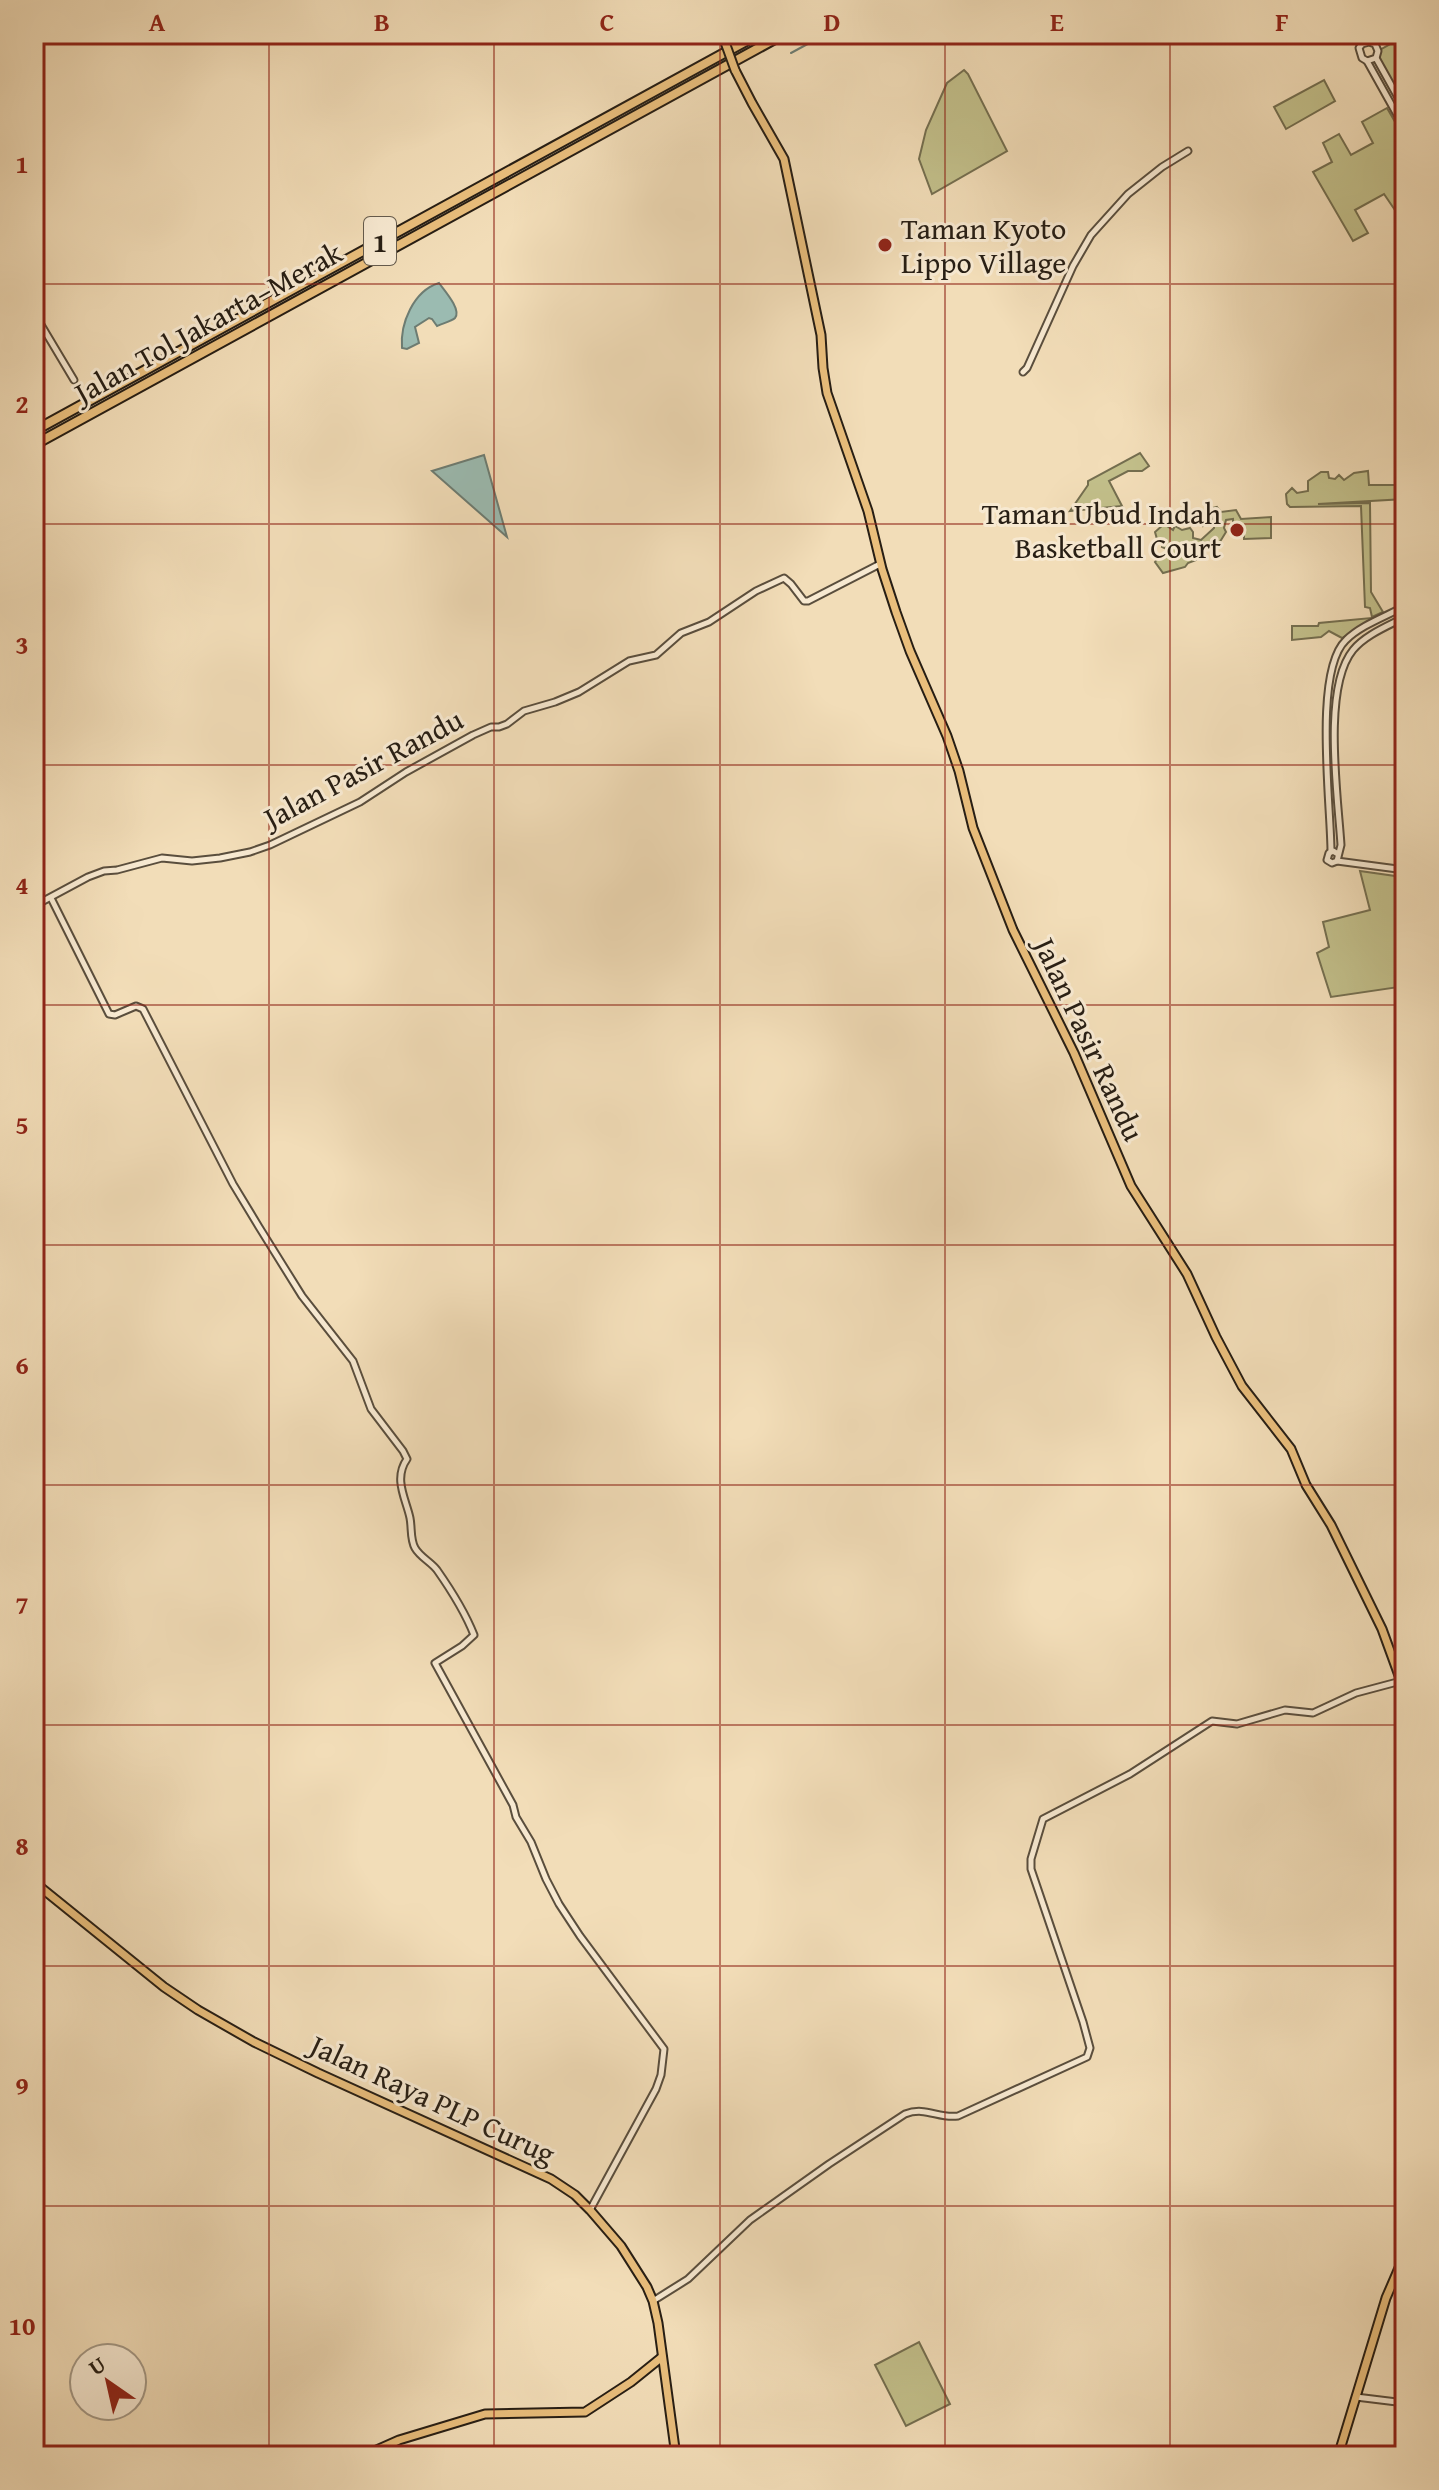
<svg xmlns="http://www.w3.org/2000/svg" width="1439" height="2490" font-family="'Gentium Book Plus',serif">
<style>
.green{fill:#c2bf8a;stroke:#746e4f;stroke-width:2}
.water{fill:#9bbbb1;stroke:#6d7c72;stroke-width:2}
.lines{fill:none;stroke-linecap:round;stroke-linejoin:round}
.stream{stroke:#6d7c72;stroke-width:2}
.minor-casing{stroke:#5a4e3d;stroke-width:9}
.major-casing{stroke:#271e14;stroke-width:11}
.highway-casing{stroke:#271e14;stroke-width:12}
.minor{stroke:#f7e9d1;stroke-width:5}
.major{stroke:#e9be7c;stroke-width:7}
.highway{stroke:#e9be7c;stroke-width:8}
.major-bridge-casing{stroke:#271e14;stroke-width:11;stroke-linecap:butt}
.major-bridge{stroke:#e9be7c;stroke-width:7}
.grid{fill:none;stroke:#8f2418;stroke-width:2;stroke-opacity:0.55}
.poi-dot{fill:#8f2418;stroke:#f7e9d1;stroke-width:3}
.labels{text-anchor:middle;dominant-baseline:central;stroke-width:6;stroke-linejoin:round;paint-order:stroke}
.shield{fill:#f7e9d1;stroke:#655b4d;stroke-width:2}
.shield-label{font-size:28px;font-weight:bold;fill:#271e14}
.poi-label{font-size:30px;fill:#271e14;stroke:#f7e9d1;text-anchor:start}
.street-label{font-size:30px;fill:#271e14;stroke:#f7e9d1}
.neatline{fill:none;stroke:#8f2418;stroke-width:3}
.grid-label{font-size:26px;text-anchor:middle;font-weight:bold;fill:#8f2418}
</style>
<rect width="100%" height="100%" fill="#f2ddb8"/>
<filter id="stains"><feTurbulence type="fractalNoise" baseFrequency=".0025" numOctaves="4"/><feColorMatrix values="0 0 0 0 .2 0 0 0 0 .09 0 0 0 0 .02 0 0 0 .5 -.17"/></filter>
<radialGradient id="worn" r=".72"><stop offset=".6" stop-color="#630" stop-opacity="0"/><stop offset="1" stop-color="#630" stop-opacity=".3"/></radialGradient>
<g class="green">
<polygon points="1405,36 1405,93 1398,97 1376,58 1378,51"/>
<polygon points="964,70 968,74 1007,151 932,194 919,159 926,130 947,83"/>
<polygon points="1324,80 1335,101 1286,129 1274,107"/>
<polygon points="1387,108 1405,139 1405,213 1399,216 1384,194 1355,210 1368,233 1353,241 1313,172 1332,162 1323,143 1339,134 1351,155 1373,143 1362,122"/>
<polygon points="1140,453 1149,466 1142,471 1128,471 1109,481 1122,506 1070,511 1088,485 1088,481"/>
<polygon points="1368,471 1369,485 1405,485 1405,499 1318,504 1370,503 1371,592 1383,612 1372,617 1370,608 1365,607 1361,506 1290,507 1287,504 1286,494 1292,488 1297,493 1308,491 1308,481 1321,472 1328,472 1329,478 1335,479 1339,475 1344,480 1354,473"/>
<polygon points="1217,507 1221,512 1236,510 1241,519 1271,517 1271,538 1244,539 1244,531 1230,531 1230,528 1233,527 1233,519 1226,520 1224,528 1226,532 1218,545 1198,552 1196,560 1188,563 1185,567 1163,573 1155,562 1159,557 1171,551 1162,547 1165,539 1157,539 1155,532 1164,524 1173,530 1175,526 1182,530 1190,528 1193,532 1193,538 1201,540 1214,528 1214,518 1203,526 1200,520 1189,522 1188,519 1195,513 1202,516 1209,509"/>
<polygon points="1371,618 1371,621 1342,638 1329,631 1321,637 1292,640 1292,626 1318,626 1319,623"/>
<polygon points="1360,871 1402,877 1405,883 1405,928 1399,929 1399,987 1331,997 1317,953 1329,947 1323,922 1370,910"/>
<polygon points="919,2342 950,2404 906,2426 875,2365"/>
</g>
<g class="water">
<path d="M 439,283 C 444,290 462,310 455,318 C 452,321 441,324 437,326 L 432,319 L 429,318 L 415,327 L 419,343 L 407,349 L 402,348 C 400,324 413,291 439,283 Z"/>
<polygon points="484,455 507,537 432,471"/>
</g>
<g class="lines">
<polyline class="stream" points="791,53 826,34"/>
<defs>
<g id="minor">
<polyline points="1356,34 1362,44"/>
<polyline points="1365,34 1369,42 1375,44 1378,51 1376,58 1367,61 1362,58 1359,48 1362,44 1369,42"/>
<polyline points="1376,58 1405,110"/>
<polyline points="1367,61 1405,129"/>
<polyline points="34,313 74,380"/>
<polyline points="1023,372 1027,368 1073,266 1091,235 1128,194 1162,167 1188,151"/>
<path d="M 1331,852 C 1331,805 1313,671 1346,640 C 1361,625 1387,616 1405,606"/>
<path d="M 1338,854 L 1333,851 L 1329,853 L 1327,860 L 1332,863 L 1337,861 L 1341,845 C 1338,797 1322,688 1353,650 C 1365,635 1388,626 1405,617"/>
<polyline points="1337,861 1405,870"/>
<path d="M 51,898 L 109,1014 L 115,1015 L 136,1006 L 143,1009 L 233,1184 L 259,1227 L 302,1296 L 353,1361 L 371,1409 L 403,1451 L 407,1459 C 393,1479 406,1499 410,1518 C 412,1528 410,1539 415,1548 C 420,1557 431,1562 437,1570 C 451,1590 465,1612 474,1635 L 462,1646 L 435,1663 L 513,1805 L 516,1817 L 531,1842 L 546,1879 L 559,1904 L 580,1936 L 664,2049 L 661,2075 L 656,2089 L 590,2210"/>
<polyline points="34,906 88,877 104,871 117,870 162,858 192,861 220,858 250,852 270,845 360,802 406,772 473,735 491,727 499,727 507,724 524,711 555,702 579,692 629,661 656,655 681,633 709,622 756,591 784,578 791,584 804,601 808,601 880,564"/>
<path d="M 653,2301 L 688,2279 L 750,2220 L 829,2164 L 905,2114 C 926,2106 938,2119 958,2116 L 1087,2057 L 1090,2048 L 1083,2022 L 1031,1869 L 1031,1859 L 1043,1819 L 1130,1774 L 1212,1721 L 1237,1724 L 1285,1710 L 1313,1713 L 1356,1693 L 1401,1681"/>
<polyline points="1356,2397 1405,2403"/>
</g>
<g id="major">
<polyline points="735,70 752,103 784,159 821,335 823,368 827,393 868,511 882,569 896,612 910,651 947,736 959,771 973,828 1013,930 1074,1053 1131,1186 1187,1274 1216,1337 1242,1386 1291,1449 1306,1485 1331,1525 1382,1629 1405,1692"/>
<polyline points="34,1882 164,1987 198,2010 254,2042 318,2073 551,2179 575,2195 590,2210 621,2246 647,2287 653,2301 658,2323 676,2456"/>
<polyline points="363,2456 399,2440 485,2414 585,2412 631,2382 662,2357"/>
<polyline points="1338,2456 1386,2298 1405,2254"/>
</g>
<g id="highway">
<polyline points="34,431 759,34"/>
<polyline points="34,445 784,34"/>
</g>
</defs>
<use href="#minor" class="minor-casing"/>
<use href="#major" class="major-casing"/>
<use href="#highway" class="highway-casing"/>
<use href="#minor" class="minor"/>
<use href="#major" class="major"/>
<use href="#highway" class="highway"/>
<defs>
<polyline id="major-bridge" points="722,34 735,70"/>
</defs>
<use href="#major-bridge" class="major-bridge-casing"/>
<use href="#major-bridge" class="major-bridge"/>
</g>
<path class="grid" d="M 269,34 L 269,2456M 494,34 L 494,2456M 720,34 L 720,2456M 945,34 L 945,2456M 1170,34 L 1170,2456M 34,284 L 1405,284M 34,524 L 1405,524M 34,765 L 1405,765M 34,1005 L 1405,1005M 34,1245 L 1405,1245M 34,1485 L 1405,1485M 34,1725 L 1405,1725M 34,1966 L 1405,1966M 34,2206 L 1405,2206"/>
<g class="poi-dot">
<circle cx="885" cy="245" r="8"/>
<circle cx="1237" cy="530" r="8"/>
</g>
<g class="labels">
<rect class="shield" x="364" y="217" width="32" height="48" rx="6"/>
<g class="shield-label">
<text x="380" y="241">1</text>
</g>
<g class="poi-label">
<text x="901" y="228">Taman Kyoto<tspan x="901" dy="34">Lippo Village</tspan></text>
<text x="1221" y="513" text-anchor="end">Taman Ubud Indah<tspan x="1221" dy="34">Basketball Court</tspan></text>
</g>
<g class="street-label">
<text transform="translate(208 322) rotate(-29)">Jalan Tol Jakarta–Merak</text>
<text transform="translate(363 768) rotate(-28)">Jalan Pasir Randu</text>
<text transform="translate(1090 1039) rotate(65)">Jalan Pasir Randu</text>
<text transform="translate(433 2099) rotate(25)">Jalan Raya PLP Curug</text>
</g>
</g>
<rect width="1439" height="2490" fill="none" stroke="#f2ddb8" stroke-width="88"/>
<g transform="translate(108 2382) rotate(326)"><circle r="38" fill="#f7e9d1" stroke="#a49885" stroke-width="2"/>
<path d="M0-6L14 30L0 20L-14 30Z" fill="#8f2418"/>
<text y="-12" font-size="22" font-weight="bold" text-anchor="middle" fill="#271e14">U</text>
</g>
<rect x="44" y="44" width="1351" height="2402" class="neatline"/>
<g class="grid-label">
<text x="157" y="31">A</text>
<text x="382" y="31">B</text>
<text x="607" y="31">C</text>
<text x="832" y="31">D</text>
<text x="1057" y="31">E</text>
<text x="1282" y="31">F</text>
<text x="22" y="173">1</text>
<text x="22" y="413">2</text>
<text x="22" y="654">3</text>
<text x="22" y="894">4</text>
<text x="22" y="1134">5</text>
<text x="22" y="1374">6</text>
<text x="22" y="1614">7</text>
<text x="22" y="1855">8</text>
<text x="22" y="2095">9</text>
<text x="22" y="2335">10</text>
</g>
<rect width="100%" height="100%" filter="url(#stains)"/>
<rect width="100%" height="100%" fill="url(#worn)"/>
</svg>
